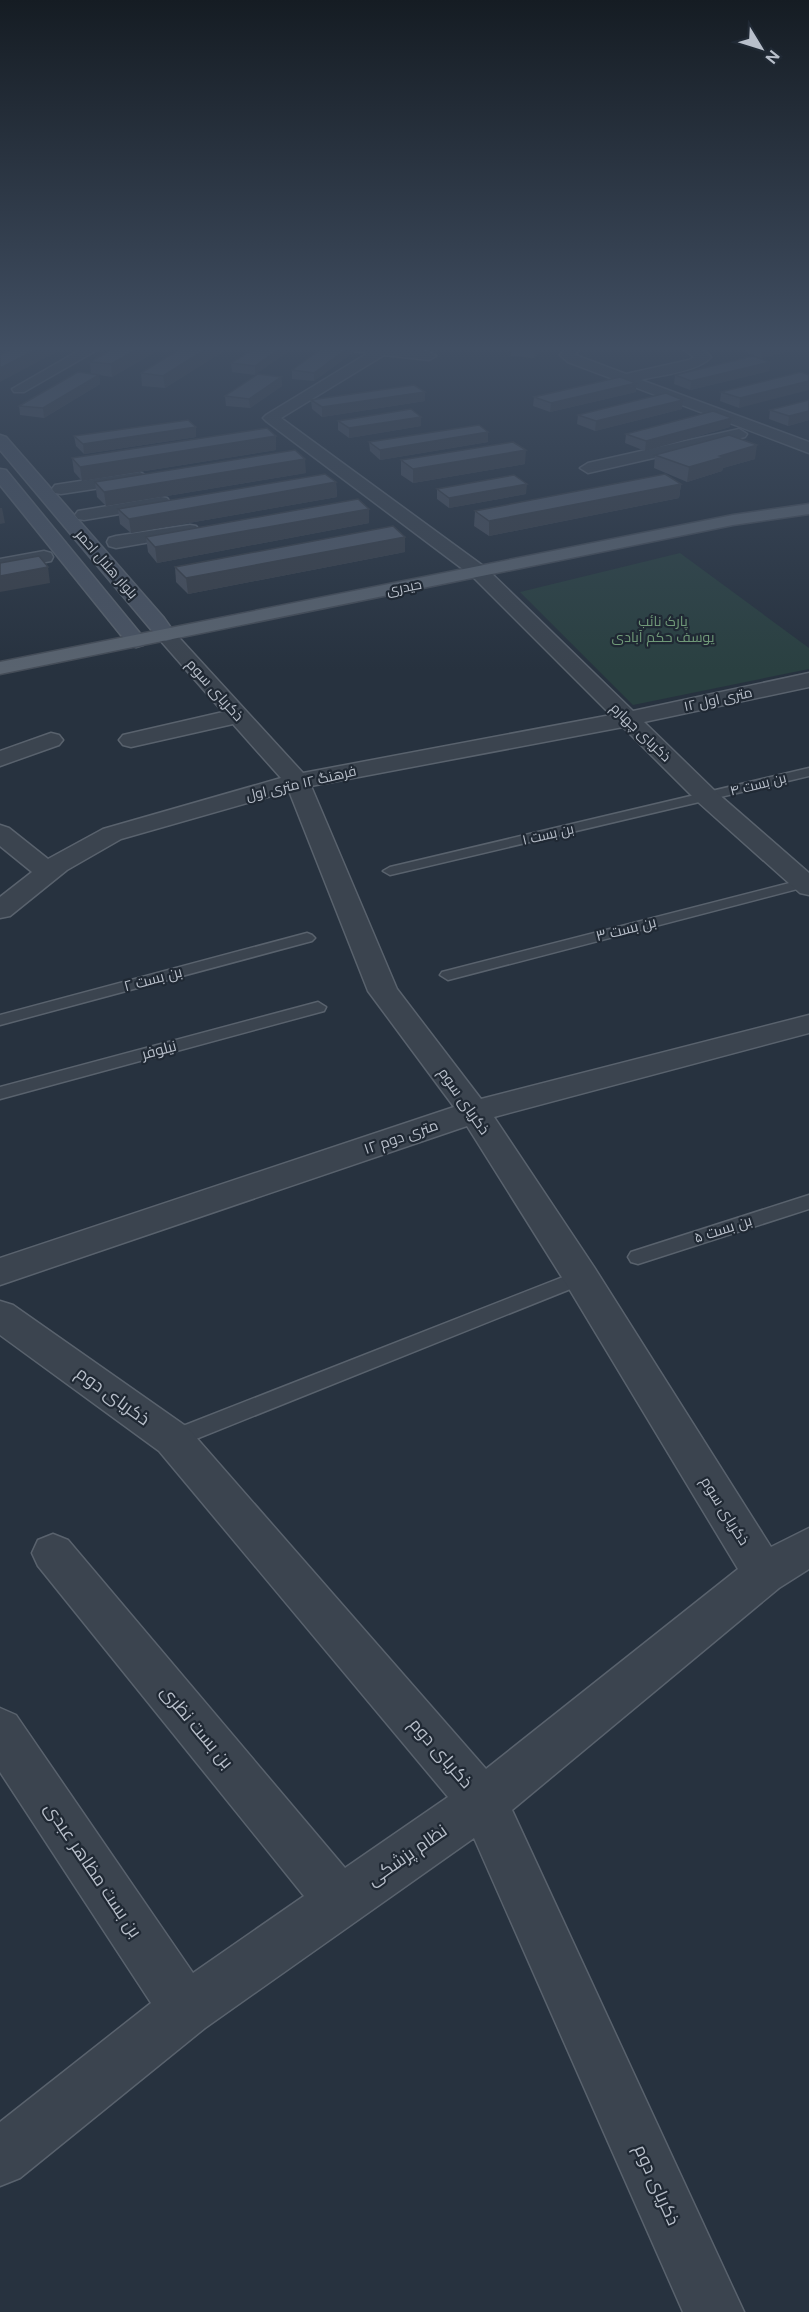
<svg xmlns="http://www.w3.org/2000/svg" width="809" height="2312" font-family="'DM Sans',Cairo,sans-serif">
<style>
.green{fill:#2a4041}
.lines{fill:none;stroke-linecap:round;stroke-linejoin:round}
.lane-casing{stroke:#59626d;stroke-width:3}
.street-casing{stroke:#59626d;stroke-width:3}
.secondary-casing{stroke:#59626d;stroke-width:3}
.primary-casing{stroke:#454d58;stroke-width:3}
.lane{fill:#3b444f;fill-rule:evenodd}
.street{fill:#3b444f;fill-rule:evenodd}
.secondary{fill:#495362;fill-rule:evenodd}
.primary{fill:#59636f;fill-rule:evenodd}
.wall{fill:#464e5b}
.shaded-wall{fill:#39404a}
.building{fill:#515b6a;stroke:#39404a;stroke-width:1.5}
.labels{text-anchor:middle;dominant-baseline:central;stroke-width:4.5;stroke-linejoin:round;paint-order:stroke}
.far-street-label{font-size:14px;fill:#b8bfca;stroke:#202934}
.far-park-label{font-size:14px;fill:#709978;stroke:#202934}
.street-label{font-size:15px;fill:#b8bfca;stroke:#202934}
.near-street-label{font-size:18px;fill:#b8bfca;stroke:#202934}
</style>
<rect width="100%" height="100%" fill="#27323f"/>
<polygon class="green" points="680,553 809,648 809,669 633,705 520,592"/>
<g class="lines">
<defs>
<g id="lane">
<polygon points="809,768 809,776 390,875 383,871 390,867"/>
<polygon points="809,878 809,886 448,980 440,975 442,972"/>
<polygon points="307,933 312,935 315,938 312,941 0,1025 0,1015"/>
<polygon points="318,1002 326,1007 324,1011 0,1099 0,1087"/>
<polygon points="809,1195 809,1209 638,1264 631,1262 628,1257 631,1252"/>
<polygon points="581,1270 588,1272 591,1277 588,1282 181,1445 173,1448 165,1445 162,1439 165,1433"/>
</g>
<g id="street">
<polygon points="85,347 102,347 24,392 14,392 12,389"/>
<path d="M 353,347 C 370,347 424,345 436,356 L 429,360 L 384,355 L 281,418 L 486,568 L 633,711 L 809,673 L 809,687 L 644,722 L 716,792 L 809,873 L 809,895 L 800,893 L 698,802 L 623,727 L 311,786 L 397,989 L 481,1099 L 809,1015 L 809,1033 L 494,1117 L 594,1267 L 771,1547 L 809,1528 L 809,1569 L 779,1588 L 512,1810 L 744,2312 L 683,2312 L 474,1838 L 205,2028 L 20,2178 L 0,2186 L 0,2122 L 151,2003 L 0,1772 L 0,1708 L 16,1715 L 193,1973 L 304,1896 L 38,1566 L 32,1553 L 38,1540 L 53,1534 L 68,1540 L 345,1868 L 448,1797 L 159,1451 L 0,1335 L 0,1301 L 13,1305 L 187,1427 L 486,1769 L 738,1569 L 568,1287 L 467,1126 L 0,1285 L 0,1258 L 454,1107 L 368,991 L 289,791 L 121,839 L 67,870 L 10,916 L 0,918 L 0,897 L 32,872 L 0,846 L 0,825 L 9,828 L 48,859 L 103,829 L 281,778 L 233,724 L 131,747 L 123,745 L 119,740 L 123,735 L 223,712 L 159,639 L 156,635 L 159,631 L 166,629 L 173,631 L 303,773 L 611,715 L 472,576 L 266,421 L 263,418 L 266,415 L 368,353 L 354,351 Z"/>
<path d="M 567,347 L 582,347 L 575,354 L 578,356 L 626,374 L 689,360 L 694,357 L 680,347 C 692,346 702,347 711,357 C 698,372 660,375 641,380 L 809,442 L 809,453 L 568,362 L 560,355 Z"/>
<polygon points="739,429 747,434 745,437 588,473 580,468 588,463"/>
<polygon points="140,472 148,477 146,481 61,494 55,493 52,489 55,485 61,484"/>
<polygon points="161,497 167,498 170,502 167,506 84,520 78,519 75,515 78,511 84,510"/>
<polygon points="190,525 196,526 199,530 196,534 116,548 109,546 107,542 109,538 116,536"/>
<polygon points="44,551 51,553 53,557 51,561 0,571 0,559"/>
<polygon points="51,733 59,735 63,740 59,745 0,766 0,751"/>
</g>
<g id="secondary">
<polygon points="0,435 6,437 164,618 176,635 173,639 166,641 159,639 0,450"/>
<polygon points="0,469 6,470 143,637 146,641 143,645 136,647 129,645 0,485"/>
</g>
<polygon id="primary" points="809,504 809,514 733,525 0,674 0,662 733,515"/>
</defs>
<use href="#lane" class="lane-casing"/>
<use href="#street" class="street-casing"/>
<use href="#secondary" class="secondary-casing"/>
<use href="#primary" class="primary-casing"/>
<use href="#lane" class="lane"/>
<use href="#street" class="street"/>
<use href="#secondary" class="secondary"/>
<use href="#primary" class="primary"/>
</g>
<g class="wall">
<polygon points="116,347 164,347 112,377 99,375 100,384 44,418 20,415 19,406 91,374 90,362"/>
<polygon points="183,347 230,347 165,388 142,386 141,373"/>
<polygon points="257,347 255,375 232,372 231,363"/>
<polygon points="511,347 546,347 534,358 511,356"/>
<polygon points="745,347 807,347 761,358 745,352"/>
<polygon points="355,351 314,381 292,379 292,370"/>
<polygon points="770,362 769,371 690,390 674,384 675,375"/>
<polygon points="809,375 739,408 720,401 721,392"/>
<polygon points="281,377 282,386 250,408 226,406 225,396"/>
<polygon points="636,392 550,412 533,406 534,397"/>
<polygon points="311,400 425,401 322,417 312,409"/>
<polygon points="809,400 809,420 788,426 769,419 770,410"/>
<polygon points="682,409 595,431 577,424 578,415"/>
<polygon points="421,417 421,426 349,438 338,430 338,421"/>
<polygon points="730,427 645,451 625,443 626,434"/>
<polygon points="488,432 488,442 380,460 370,451 369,442"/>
<polygon points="74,436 196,437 84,454 76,446"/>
<polygon points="276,436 276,450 82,481 74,472 72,458"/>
<polygon points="655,455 755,459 723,468 722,471 687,482 654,468"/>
<polygon points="401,460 525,464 413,483 401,475"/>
<polygon points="306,473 106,506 97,497 95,482"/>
<polygon points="336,482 337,497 131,533 120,524 118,509"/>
<polygon points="681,484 679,498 489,536 474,526 475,511"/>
<polygon points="437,489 526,494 449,508 437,499"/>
<polygon points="369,509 369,523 157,563 148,552 146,537"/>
<polygon points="405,552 188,594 176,582 175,567"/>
</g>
<g class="shaded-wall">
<polygon points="41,347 66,347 0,382 0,368"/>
<polygon points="141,347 164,347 112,377 111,364"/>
<polygon points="209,347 230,347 165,388 163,376"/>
<polygon points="282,347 295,347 255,375 255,366"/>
<polygon points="349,347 355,347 355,351 314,381 314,373"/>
<polygon points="535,347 546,347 534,358"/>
<polygon points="772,347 807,347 761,358 762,349"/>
<polygon points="770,362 769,371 690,390 691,381"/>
<polygon points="99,375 100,384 44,418 43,408"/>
<polygon points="281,377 282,386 250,408 249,399"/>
<polygon points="809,381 809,390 739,408 740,398"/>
<polygon points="636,383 636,392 550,412 551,403"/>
<polygon points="425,392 425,401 322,417 322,407"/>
<polygon points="683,400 682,409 595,431 596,421"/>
<polygon points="809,411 809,420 788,426 789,416"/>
<polygon points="421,417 421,426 349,438 349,428"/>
<polygon points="732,418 730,427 645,451 646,441"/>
<polygon points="196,427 196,437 84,454 83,444"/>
<polygon points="488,432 488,442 380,460 380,450"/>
<polygon points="276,436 276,450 82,481 80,467"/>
<polygon points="757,445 755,459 723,468 722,471 687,482 689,467 720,456"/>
<polygon points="526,450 525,464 413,483 413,469"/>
<polygon points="305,459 306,473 106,506 104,492"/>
<polygon points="336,482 337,497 131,533 129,519"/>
<polygon points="527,484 526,494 449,508 449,498"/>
<polygon points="681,484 679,498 489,536 489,521"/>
<polygon points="0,508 2,508 5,523 0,524"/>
<polygon points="369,509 369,523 157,563 155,547"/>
<polygon points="405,537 405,552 188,594 186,578"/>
<polygon points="48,567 50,583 0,592 0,576"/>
</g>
<g class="building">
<polygon points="16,347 41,347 0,368 0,355"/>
<polygon points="116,347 141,347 111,364 90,362"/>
<polygon points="183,347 209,347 163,376 141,373"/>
<polygon points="257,347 282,347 255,366 231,363"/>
<polygon points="324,347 349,347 314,373 292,370"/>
<polygon points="755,347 772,347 762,349"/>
<polygon points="753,356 770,362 691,381 675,375"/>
<polygon points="78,372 99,375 43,408 19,406"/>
<polygon points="801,372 809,375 809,381 740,398 721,392"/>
<polygon points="258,374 281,377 249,399 225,396"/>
<polygon points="620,377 636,383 551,403 534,397"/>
<polygon points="414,385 425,392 322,407 311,400"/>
<polygon points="666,393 683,400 596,421 578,415"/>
<polygon points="809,400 809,411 789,416 770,410"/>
<polygon points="411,409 421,417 349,428 338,421"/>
<polygon points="713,411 732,418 646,441 626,434"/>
<polygon points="188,420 196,427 83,444 74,436"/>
<polygon points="479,425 488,432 380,450 369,442"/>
<polygon points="267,428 276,436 80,467 72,458"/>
<polygon points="729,435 757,445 720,456 724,457 689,467 655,455"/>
<polygon points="513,442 526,450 413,469 401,460"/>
<polygon points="295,450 305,459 104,492 95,482"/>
<polygon points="325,474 336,482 129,519 118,509"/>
<polygon points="665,474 681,484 489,521 475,511"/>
<polygon points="514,475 527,484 449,498 437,489"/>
<polygon points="358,499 369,509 155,547 146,537"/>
<polygon points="393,526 405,537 186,578 175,567"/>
<polygon points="39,556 48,567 0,576 0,563"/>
</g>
<linearGradient id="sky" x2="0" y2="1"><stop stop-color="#151c23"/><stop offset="0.52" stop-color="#414f63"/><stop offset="1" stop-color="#414f63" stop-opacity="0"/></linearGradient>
<rect width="809" height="670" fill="url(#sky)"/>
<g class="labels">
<g class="far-street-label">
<text transform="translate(107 564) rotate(49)">بلوار هلال احمر</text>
<text transform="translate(404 587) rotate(-11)">حیدری</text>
<text transform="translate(718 699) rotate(-12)">۱۲ متری اول</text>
<text transform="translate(641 732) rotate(44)">ذکریای چهارم</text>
<text transform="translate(301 783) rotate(-13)">فرهنگ ۱۲ متری اول</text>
<text transform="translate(758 784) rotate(-14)">بن بست ۴</text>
<text transform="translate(548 834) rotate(-13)">بن بست ۱</text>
</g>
<g class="far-park-label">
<text x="663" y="621">پارک نائب<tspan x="663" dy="16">یوسف حکم آبادی</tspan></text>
</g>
<g class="street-label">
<text transform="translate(215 690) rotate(48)">ذکریای سوم</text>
<text transform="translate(626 929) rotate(-14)">بن بست ۳</text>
<text transform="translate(153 979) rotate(-15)">بن بست ۲</text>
<text transform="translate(159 1050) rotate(-15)">نیلوفر</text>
<text transform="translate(464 1101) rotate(55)">ذکریای سوم</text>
<text transform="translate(401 1137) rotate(-19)">۱۲ متری دوم</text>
<text transform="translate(723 1229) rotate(-18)">بن بست ۵</text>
<text transform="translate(725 1511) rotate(58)">ذکریای سوم</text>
</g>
<g class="near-street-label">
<text transform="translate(113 1396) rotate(36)">ذکریای دوم</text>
<text transform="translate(197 1727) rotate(50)">بن بست نظری</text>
<text transform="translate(441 1753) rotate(49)">ذکریای دوم</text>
<text transform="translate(407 1855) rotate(-35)">نظام پزشکی</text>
<text transform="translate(93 1870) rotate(56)">بن بست مظاهر عبدی</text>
<text transform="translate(657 2185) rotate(66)">ذکریای دوم</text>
</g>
</g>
<g transform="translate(761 48) rotate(128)" stroke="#202934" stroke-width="4.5" paint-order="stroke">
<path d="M0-4.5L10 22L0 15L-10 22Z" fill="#b8bfca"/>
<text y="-9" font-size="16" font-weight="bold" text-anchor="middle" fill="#b8bfca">N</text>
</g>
</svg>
